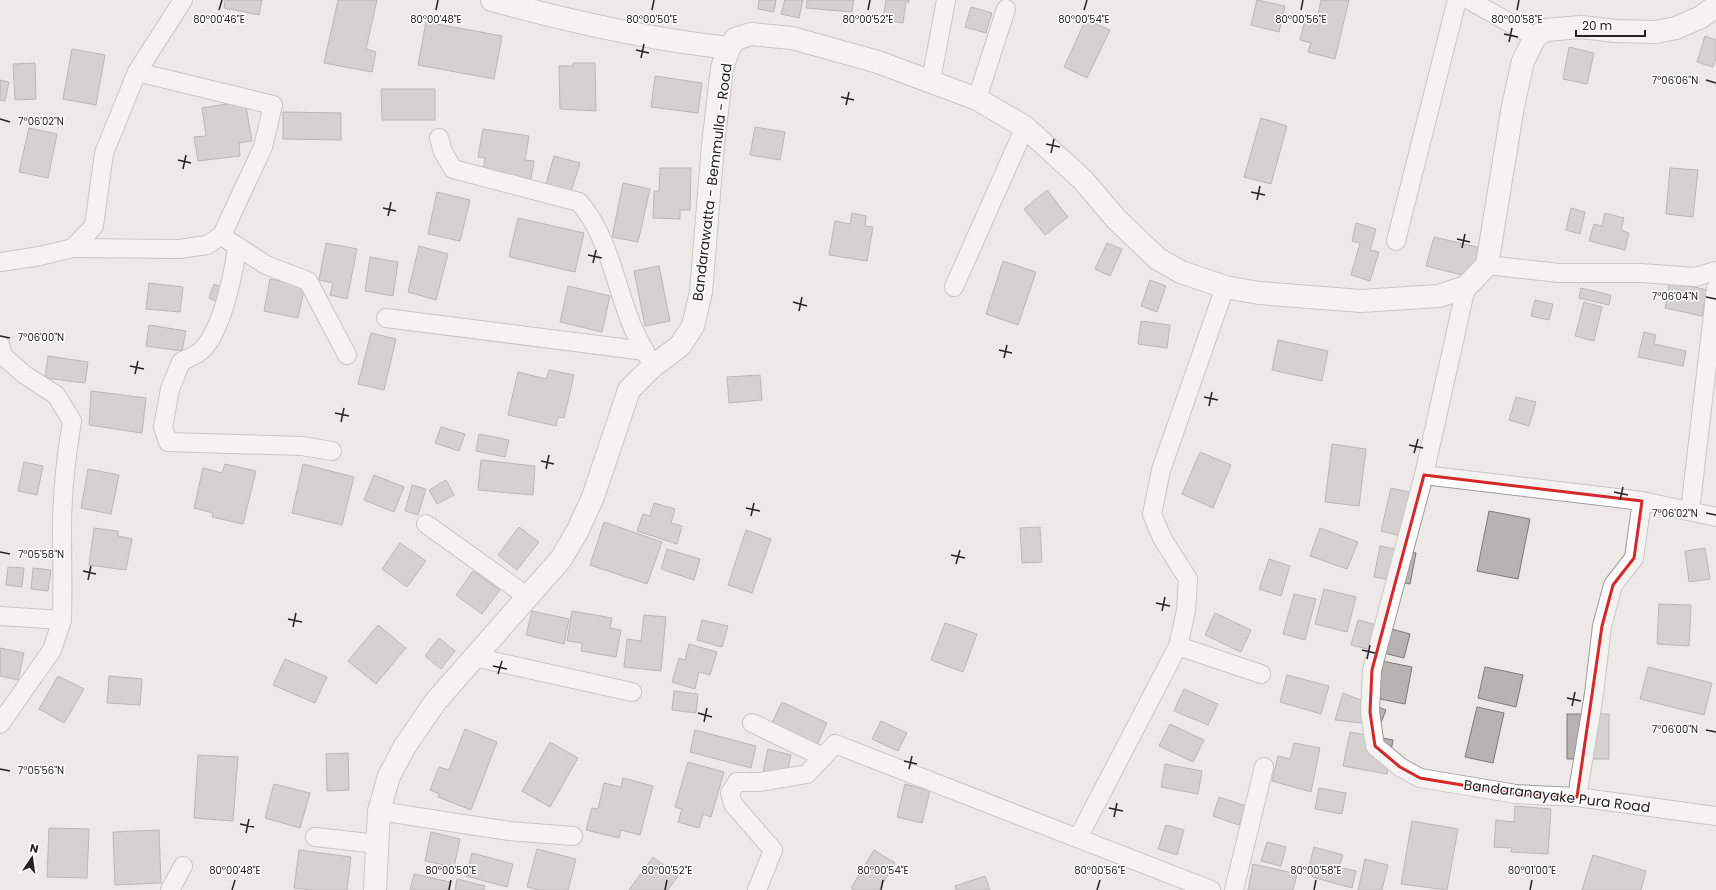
<svg xmlns="http://www.w3.org/2000/svg" width="1716" height="890" font-family="Poppins,sans-serif">
<style>
.building{fill:#b6b3b2;stroke:#7d7a79}
.lines{fill:none;stroke-linecap:round;stroke-linejoin:round}
.street-casing{stroke:#9e9b99;stroke-width:20}
.secondary-casing{stroke:#9e9b99;stroke-width:24}
.street{stroke:#fff;stroke-width:18}
.secondary{stroke:#fff;stroke-width:22}
.marked{fill:none;stroke:#d62828;stroke-width:3;stroke-linejoin:round}
.ticks{fill:none;stroke:#242222;stroke-width:1.5}
.labels{text-anchor:middle;dominant-baseline:central;stroke-width:3;stroke-linejoin:round;paint-order:stroke}
.street-label{font-size:14px;fill:#242222;stroke:#fff}
.ticks-label{font-size:10px;text-anchor:middle;fill:#242222;stroke:#fff;stroke-width:3;stroke-linejoin:round;paint-order:stroke}
</style>
<rect width="100%" height="100%" fill="#ece9e7"/>
<g class="building">
<polygon points="225,0 262,0 259,15 224,8"/>
<polygon points="338,0 377,0 366,49 376,52 372,72 324,63"/>
<polygon points="759,0 776,0 774,12 758,9"/>
<polygon points="785,0 803,0 799,18 781,14"/>
<polygon points="807,0 854,0 852,12 806,8"/>
<polygon points="886,0 909,0 909,2 906,2 903,23 883,20"/>
<polygon points="1257,0 1285,6 1279,32 1251,25"/>
<polygon points="1321,0 1349,0 1335,59 1308,52 1311,43 1300,40 1306,16 1317,19"/>
<polygon points="971,7 992,13 986,33 965,27"/>
<polygon points="1086,19 1110,30 1087,78 1064,67"/>
<polygon points="426,22 502,36 494,79 418,65"/>
<polygon points="1705,36 1716,40 1716,58 1713,67 1697,62"/>
<polygon points="1569,47 1594,53 1587,84 1563,79"/>
<polygon points="72,49 105,55 96,105 63,99"/>
<polygon points="35,63 36,99 15,100 13,64"/>
<polygon points="573,63 595,63 596,111 560,109 559,66 573,66"/>
<polygon points="655,76 702,83 698,113 651,107"/>
<polygon points="0,80 9,82 5,101 0,100"/>
<polygon points="381,89 435,89 435,120 382,120"/>
<polygon points="245,101 252,141 239,143 240,156 198,161 194,137 206,136 202,108"/>
<polygon points="283,112 341,113 341,140 283,139"/>
<polygon points="1261,118 1287,126 1271,184 1244,177"/>
<polygon points="755,127 785,132 780,160 750,155"/>
<polygon points="29,128 57,134 48,178 19,172"/>
<polygon points="483,129 529,136 525,160 534,161 531,179 483,171 485,158 478,157"/>
<polygon points="554,156 580,163 569,198 544,191"/>
<polygon points="660,168 691,168 690,210 680,210 680,219 653,218 654,191 659,191"/>
<polygon points="1670,168 1698,170 1693,217 1666,214"/>
<polygon points="623,183 650,189 638,242 612,237"/>
<polygon points="1047,190 1068,217 1045,235 1024,209"/>
<polygon points="437,192 470,200 460,241 428,234"/>
<polygon points="1571,208 1585,212 1580,234 1566,230"/>
<polygon points="852,213 866,216 865,226 873,227 867,261 829,255 835,221 850,224"/>
<polygon points="1605,213 1624,218 1621,230 1629,233 1625,250 1589,241 1594,224 1602,226"/>
<polygon points="518,218 584,233 575,272 509,257"/>
<polygon points="1356,223 1376,229 1370,250 1379,252 1370,281 1351,275 1360,243 1352,241"/>
<polygon points="1434,237 1481,248 1474,278 1426,266"/>
<polygon points="326,243 357,249 347,299 330,295 333,283 319,280"/>
<polygon points="1107,243 1122,249 1110,276 1095,269"/>
<polygon points="419,246 448,254 436,300 408,292"/>
<polygon points="370,257 398,262 393,296 365,291"/>
<polygon points="1003,261 1036,272 1018,325 986,314"/>
<polygon points="659,266 670,321 645,326 634,271"/>
<polygon points="270,279 305,286 298,318 264,311"/>
<polygon points="1150,280 1166,286 1157,312 1141,306"/>
<polygon points="1670,281 1707,290 1702,316 1665,308"/>
<polygon points="149,283 183,287 180,312 146,309"/>
<polygon points="214,284 233,291 227,306 209,298"/>
<polygon points="568,286 610,296 602,332 560,322"/>
<polygon points="1581,288 1611,295 1609,305 1579,298"/>
<polygon points="1535,300 1553,304 1549,320 1531,316"/>
<polygon points="1584,302 1602,307 1594,341 1575,336"/>
<polygon points="1141,321 1170,325 1167,348 1138,344"/>
<polygon points="149,325 186,331 182,351 146,346"/>
<polygon points="1644,332 1656,335 1654,344 1686,351 1683,366 1638,357"/>
<polygon points="371,333 396,339 384,390 358,384"/>
<polygon points="1278,340 1328,351 1322,381 1272,370"/>
<polygon points="48,356 88,362 85,383 45,378"/>
<polygon points="549,370 574,375 564,418 558,417 556,426 508,415 518,372 546,379"/>
<polygon points="760,375 762,400 729,403 727,377"/>
<polygon points="91,391 146,398 142,433 89,425"/>
<polygon points="1516,397 1536,402 1529,426 1509,420"/>
<polygon points="441,427 465,434 459,451 435,443"/>
<polygon points="479,434 509,440 505,457 476,451"/>
<polygon points="1332,444 1366,449 1359,506 1325,502"/>
<polygon points="1200,452 1231,465 1213,508 1182,494"/>
<polygon points="481,460 535,466 533,495 478,490"/>
<polygon points="24,462 43,466 37,495 18,491"/>
<polygon points="225,464 256,471 243,524 212,517 213,513 194,508 203,468 222,473"/>
<polygon points="303,464 354,477 342,525 292,513"/>
<polygon points="88,469 119,475 111,514 81,508"/>
<polygon points="374,475 404,487 394,512 364,500"/>
<polygon points="446,480 454,495 437,504 429,490"/>
<polygon points="412,485 426,489 418,515 405,511"/>
<polygon points="1391,488 1422,495 1412,539 1381,531"/>
<polygon points="654,503 675,509 671,523 682,526 677,544 637,531 643,514 650,516"/>
<polygon points="1489,511 1530,519 1518,579 1477,571"/>
<polygon points="604,522 662,542 647,584 590,565"/>
<polygon points="519,527 539,542 517,570 498,555"/>
<polygon points="1040,527 1042,562 1022,563 1020,528"/>
<polygon points="94,528 118,531 118,536 132,539 126,570 89,565"/>
<polygon points="1320,528 1358,542 1347,569 1310,556"/>
<polygon points="746,530 771,539 752,593 728,585"/>
<polygon points="400,543 426,561 407,587 382,569"/>
<polygon points="1380,546 1416,553 1410,584 1374,577"/>
<polygon points="1705,548 1710,579 1689,582 1685,551"/>
<polygon points="667,549 700,559 694,580 661,569"/>
<polygon points="1269,559 1290,566 1281,596 1259,589"/>
<polygon points="8,567 24,568 22,587 6,585"/>
<polygon points="33,568 51,570 48,591 31,589"/>
<polygon points="473,571 500,590 482,614 456,595"/>
<polygon points="1324,589 1356,597 1347,632 1315,624"/>
<polygon points="1294,594 1316,599 1305,640 1283,634"/>
<polygon points="1659,604 1691,605 1689,646 1657,644"/>
<polygon points="532,611 569,619 564,644 526,635"/>
<polygon points="572,611 612,618 610,628 621,630 616,657 581,651 582,643 567,641"/>
<polygon points="1215,613 1251,630 1241,652 1205,635"/>
<polygon points="644,615 666,617 661,671 624,667 627,639 641,641"/>
<polygon points="702,620 728,626 722,647 697,640"/>
<polygon points="1358,620 1410,634 1404,658 1351,645"/>
<polygon points="945,623 977,634 963,672 931,660"/>
<polygon points="378,625 406,648 376,684 348,661"/>
<polygon points="439,638 455,651 441,669 425,656"/>
<polygon points="689,644 717,652 710,675 699,672 695,689 672,682 679,658 685,660"/>
<polygon points="0,648 24,653 18,680 0,676"/>
<polygon points="285,659 327,677 315,703 273,685"/>
<polygon points="1382,661 1412,667 1405,704 1375,698"/>
<polygon points="1485,667 1523,675 1516,707 1478,698"/>
<polygon points="1648,667 1712,683 1704,715 1640,699"/>
<polygon points="1287,675 1329,686 1321,714 1280,702"/>
<polygon points="58,676 84,689 64,723 39,709"/>
<polygon points="109,676 142,679 140,705 107,703"/>
<polygon points="1184,689 1218,704 1208,725 1174,711"/>
<polygon points="674,691 698,694 696,713 672,710"/>
<polygon points="1343,693 1386,710 1380,725 1335,720"/>
<polygon points="782,702 827,723 817,745 771,725"/>
<polygon points="1477,707 1504,713 1493,763 1465,757"/>
<rect x="1567" y="714" width="42" height="45"/>
<polygon points="881,721 907,733 898,751 872,739"/>
<polygon points="1170,724 1204,740 1193,762 1159,746"/>
<polygon points="465,729 497,742 471,810 438,797 439,794 430,790 439,767 449,770"/>
<polygon points="695,730 756,746 751,768 690,752"/>
<polygon points="1350,732 1393,740 1387,774 1343,766"/>
<polygon points="550,742 578,758 550,807 522,791"/>
<polygon points="1294,743 1320,748 1311,792 1272,781 1278,756 1290,759"/>
<polygon points="768,749 791,755 786,777 763,771"/>
<polygon points="348,753 349,790 327,791 326,754"/>
<polygon points="198,755 238,757 233,821 194,818"/>
<polygon points="688,762 724,772 711,817 703,814 699,828 678,822 682,809 675,807"/>
<polygon points="1165,764 1202,771 1198,794 1161,787"/>
<polygon points="623,778 653,786 640,835 621,830 619,838 586,830 592,808 598,809 604,783 621,787"/>
<polygon points="274,784 310,793 300,828 265,818"/>
<polygon points="905,784 930,791 922,823 897,817"/>
<polygon points="1319,788 1346,793 1342,814 1315,809"/>
<polygon points="1219,797 1246,806 1239,825 1213,816"/>
<polygon points="1515,806 1551,809 1548,854 1511,852 1512,848 1494,847 1496,820 1514,822"/>
<polygon points="1412,821 1458,829 1447,890 1401,884"/>
<polygon points="1166,825 1184,830 1177,855 1158,849"/>
<polygon points="49,828 89,829 87,878 47,877"/>
<polygon points="159,830 161,883 115,885 113,832"/>
<polygon points="431,832 460,839 454,867 425,861"/>
<polygon points="1267,842 1286,847 1281,866 1261,861"/>
<polygon points="1314,847 1343,855 1339,867 1356,871 1352,888 1312,877 1314,868 1309,867"/>
<polygon points="537,849 576,859 568,890 539,890 527,887"/>
<polygon points="299,850 351,857 347,890 312,890 294,888"/>
<polygon points="874,850 895,863 879,890 854,890 851,888"/>
<polygon points="472,853 513,864 507,887 466,876"/>
<polygon points="1593,855 1646,871 1641,890 1582,890"/>
<polygon points="653,857 678,876 668,890 629,890"/>
<polygon points="1365,859 1388,865 1382,890 1358,890"/>
<polygon points="1253,864 1297,874 1293,890 1248,890"/>
<polygon points="414,874 450,882 448,890 410,890"/>
<polygon points="985,876 990,890 956,890 955,886"/>
<polygon points="457,879 485,886 484,890 455,890"/>
</g>
<g class="lines">
<defs>
<g id="street">
<polyline points="1469,0 1535,37"/>
<polyline points="931,81 946,0"/>
<polyline points="977,99 1006,9"/>
<path d="M 439,138 L 443,152 L 453,169 L 579,202 C 610,238 615,286 633,328 C 639,341 646,353 653,366"/>
<polyline points="229,241 266,265 308,281 347,355"/>
<polyline points="1396,241 1457,0"/>
<path d="M 237,246 C 234,273 222,330 202,350 C 197,355 188,358 181,362 L 170,389 L 163,427 L 168,442 L 302,446 L 332,451"/>
<polyline points="73,248 180,249 207,245 222,235 263,147 273,105 137,72"/>
<polyline points="1,262 40,256 73,248 94,226 104,153 137,72 183,0"/>
<polyline points="1487,265 1559,273 1641,273 1695,277 1716,271"/>
<polyline points="954,287 1025,127"/>
<polyline points="1466,287 1424,475 1372,670 1370,712 1375,746 1400,767 1420,778 1516,794 1577,797 1716,816"/>
<polyline points="386,318 645,351"/>
<path d="M 0,345 L 3,356 L 25,375 L 56,395 L 72,421 C 66,457 62,492 62,528 C 62,559 63,590 62,620 L 0,616"/>
<polyline points="1424,475 1642,501 1716,517"/>
<polyline points="1690,511 1716,288"/>
<polyline points="426,524 528,597"/>
<polyline points="1178,646 1261,674"/>
<polyline points="474,657 632,692"/>
<polyline points="752,723 823,757"/>
<polyline points="0,724 52,650 62,620"/>
<polyline points="1577,797 1594,694 1602,626 1613,585 1634,558 1642,501"/>
<polyline points="379,811 509,831 573,836"/>
<polyline points="315,837 378,844"/>
<polyline points="1078,838 1178,646 1186,611 1188,579 1162,538 1152,514 1161,470 1225,287"/>
<polyline points="170,890 183,866"/>
<polyline points="757,890 773,850 733,804 730,793 737,782 760,782 807,774 835,744 1211,890"/>
<polyline points="1234,890 1264,767"/>
</g>
<g id="secondary">
<path d="M 492,0 C 571,22 648,39 729,48"/>
<polyline points="375,890 379,811 389,776 405,746 436,701 561,559 578,530 593,497 629,390 653,366 680,346 693,326 701,292 713,145 722,68 729,48 735,39 751,34 792,38 878,62 977,99 1025,127 1083,180 1117,220 1158,259 1181,272 1225,287 1259,293 1361,301 1439,296 1466,287 1487,265 1513,106 1523,61 1535,37 1546,30 1581,27 1615,31 1656,32 1676,28 1701,17 1716,6"/>
</g>
</defs>
<use href="#street" class="street-casing"/>
<use href="#secondary" class="secondary-casing"/>
<use href="#street" class="street"/>
<use href="#secondary" class="secondary"/>
</g>
<path d="M0 0H1716V890H0ZM 1424,475 L 1642,501 L 1634,558 L 1613,585 L 1602,626 L 1577,797 L 1516,794 L 1420,778 L 1400,767 L 1375,746 L 1370,712 L 1372,670 Z" fill="#ece9e7" fill-opacity=".55" fill-rule="evenodd"/>
<path class="marked" d="M 1424,475 L 1642,501 L 1634,558 L 1613,585 L 1602,626 L 1577,797 L 1516,794 L 1420,778 L 1400,767 L 1375,746 L 1370,712 L 1372,670 Z"/>
<path class="ticks" d="M 219,10 L 222,0M 436,10 L 438,0M 652,10 L 654,0M 868,10 L 870,0M 1084,10 L 1087,0M 1301,10 L 1303,0M 1517,10 L 1519,0M 1504,34 L 1518,37M 1509,42 L 1512,28M 636,50 L 649,53M 641,58 L 644,44M 1706,80 L 1716,83M 841,97 L 854,100M 846,105 L 849,92M 0,119 L 10,122M 1046,144 L 1060,147M 1051,153 L 1054,139M 178,160 L 191,163M 183,169 L 186,155M 1251,192 L 1265,195M 1257,200 L 1260,186M 383,208 L 396,211M 388,216 L 391,202M 1457,239 L 1470,242M 1462,248 L 1465,234M 588,255 L 602,258M 593,263 L 596,250M 1706,297 L 1716,299M 793,302 L 807,306M 799,311 L 802,297M 0,336 L 10,338M 999,350 L 1012,353M 1004,358 L 1007,345M 130,366 L 144,369M 135,374 L 138,361M 1204,397 L 1218,400M 1209,406 L 1212,392M 335,413 L 349,416M 341,422 L 344,408M 1409,445 L 1423,448M 1414,453 L 1418,439M 541,461 L 554,464M 546,469 L 549,455M 1614,492 L 1628,495M 1620,500 L 1623,487M 746,508 L 760,511M 1706,513 L 1716,515M 751,516 L 754,503M 0,552 L 10,554M 951,555 L 965,558M 956,564 L 960,550M 83,571 L 96,574M 88,580 L 91,566M 1156,603 L 1170,606M 1162,611 L 1165,597M 288,619 L 302,622M 293,627 L 296,613M 1362,650 L 1375,653M 1367,659 L 1370,645M 493,666 L 507,669M 498,674 L 502,661M 1567,698 L 1581,701M 1572,706 L 1575,692M 698,713 L 712,717M 704,722 L 707,708M 1706,730 L 1716,732M 904,761 L 917,764M 0,769 L 10,771M 909,769 L 912,756M 1109,808 L 1123,811M 1114,817 L 1117,803M 240,824 L 254,827M 246,833 L 249,819M 232,890 L 235,880M 449,890 L 451,880M 665,890 L 667,880M 881,890 L 883,880M 1097,890 L 1100,880M 1314,890 L 1316,880M 1530,890 L 1532,880"/>
<g class="labels">
<g class="street-label">
<text transform="translate(712 182) rotate(-83)">Bandarawatta - Bemmulla - Road</text>
<text transform="translate(1557 796) rotate(7)">Bandaranayake Pura Road</text>
</g>
</g>
<g class="ticks-label">
<text x="219" y="23">80°00'46"E</text>
<text x="436" y="23">80°00'48"E</text>
<text x="652" y="23">80°00'50"E</text>
<text x="868" y="23">80°00'52"E</text>
<text x="1084" y="23">80°00'54"E</text>
<text x="1301" y="23">80°00'56"E</text>
<text x="1517" y="23">80°00'58"E</text>
<text x="1675" y="84">7°06'06"N</text>
<text x="41" y="125">7°06'02"N</text>
<text x="1675" y="300">7°06'04"N</text>
<text x="41" y="341">7°06'00"N</text>
<text x="1675" y="517">7°06'02"N</text>
<text x="41" y="558">7°05'58"N</text>
<text x="1675" y="733">7°06'00"N</text>
<text x="41" y="774">7°05'56"N</text>
<text x="235" y="874">80°00'48"E</text>
<text x="451" y="874">80°00'50"E</text>
<text x="667" y="874">80°00'52"E</text>
<text x="883" y="874">80°00'54"E</text>
<text x="1100" y="874">80°00'56"E</text>
<text x="1316" y="874">80°00'58"E</text>
<text x="1532" y="874">80°01'00"E</text>
</g>
<g transform="translate(32 858) rotate(13)" stroke="#ffffff" stroke-width="3" paint-order="stroke">
<path d="M0-3L7 15L0 10L-7 15Z" fill="#242222"/>
<text y="-6" font-size="11" font-weight="bold" text-anchor="middle" fill="#242222">N</text>
</g>
<path d="M1576 30v6h69v-6" fill="none" stroke="#242222" stroke-width="2"/>
<text x="1582" y="30" font-size="12" fill="#242222" stroke="#ffffff" stroke-width="3" paint-order="stroke">20 m</text>
</svg>
